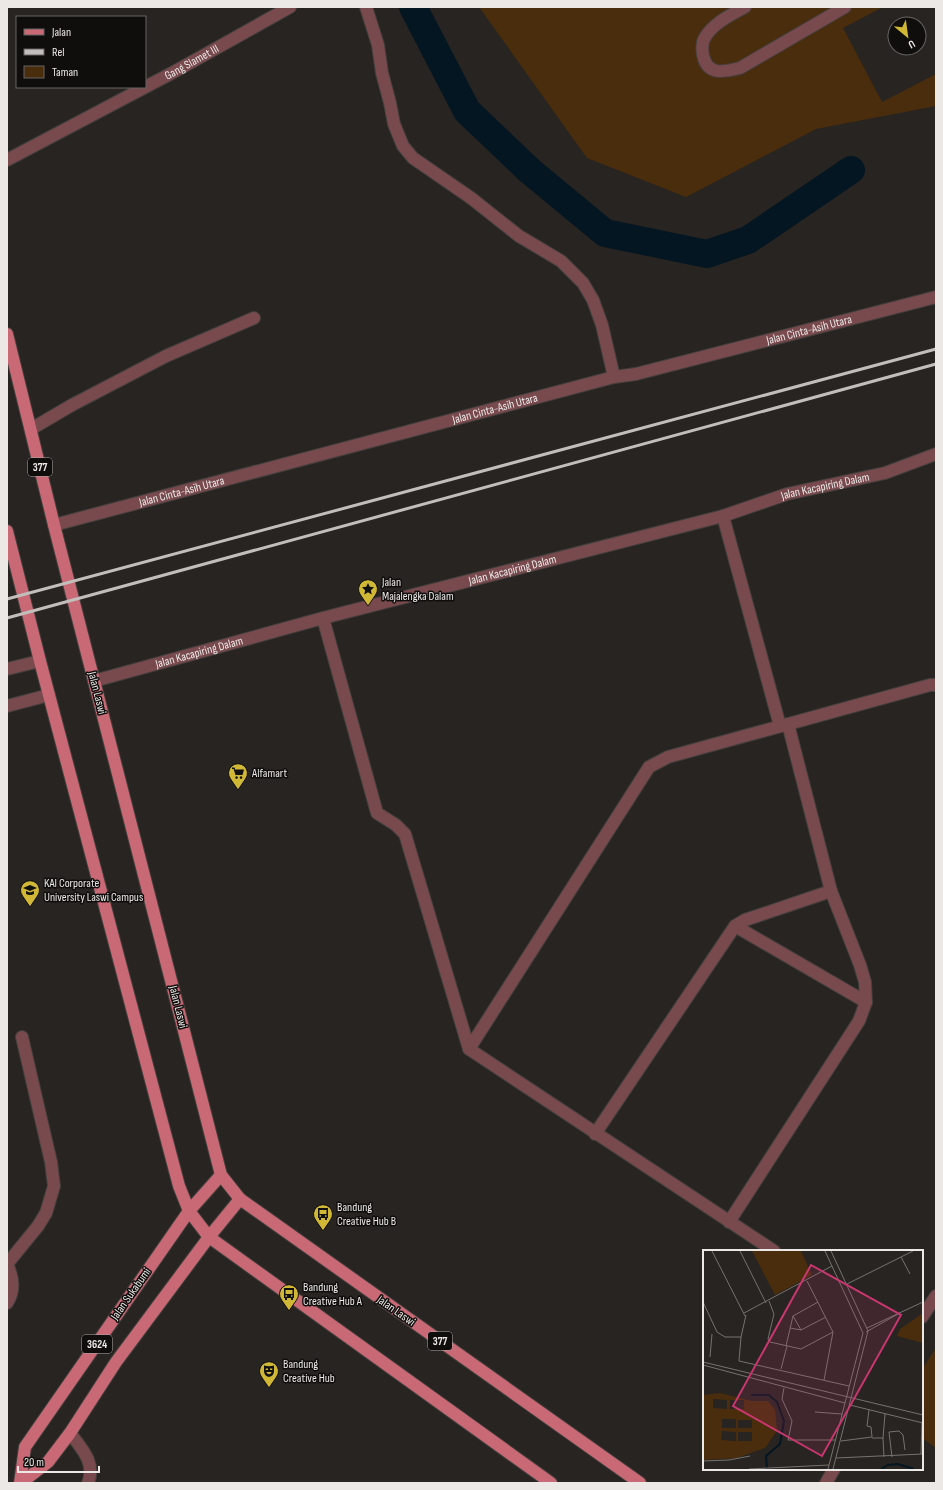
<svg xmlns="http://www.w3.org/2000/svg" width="943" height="1490" font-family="'Sofia Sans Condensed',sans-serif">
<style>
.green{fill:#4a2d0c}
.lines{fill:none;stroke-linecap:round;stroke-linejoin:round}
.canal{stroke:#041621;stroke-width:28}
.lane-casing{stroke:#433f3d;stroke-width:14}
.street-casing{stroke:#433f3d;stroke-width:14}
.primary-casing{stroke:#433f3d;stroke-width:14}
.lane{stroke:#78494d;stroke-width:12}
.street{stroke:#78494d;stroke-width:12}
.primary{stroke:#c96975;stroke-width:12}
.rail{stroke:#c1bebb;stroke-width:3}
.labels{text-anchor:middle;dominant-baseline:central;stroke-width:3;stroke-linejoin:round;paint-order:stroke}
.shield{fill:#0f0e0d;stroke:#a9a7a5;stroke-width:1}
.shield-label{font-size:11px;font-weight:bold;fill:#ebe8e6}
.street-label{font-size:12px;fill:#ebe8e6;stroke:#0f0e0d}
.poi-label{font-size:12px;fill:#ebe8e6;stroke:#0f0e0d;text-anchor:start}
.inset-river{fill:none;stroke:#041621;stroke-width:2}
.inset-road{fill:none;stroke:#767270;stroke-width:1}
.view{fill:#c83770;fill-opacity:0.15;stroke:#c83770;stroke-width:2}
.inset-edge{fill:none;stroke:#ebe8e6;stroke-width:2}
</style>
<rect width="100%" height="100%" fill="#282421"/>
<g class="green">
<polygon points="479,7 883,7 843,28 882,102 936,74 936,106 816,129 686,197 587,158"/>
<polygon points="936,1348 936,1448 922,1438 922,1369"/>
</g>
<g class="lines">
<polyline class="canal" points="413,7 467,111 530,171 605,233 707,254 748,240 851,170"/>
<defs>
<g id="lane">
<path d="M 745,7 C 730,15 712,24 704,39 C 702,43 702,51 703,55 C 707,76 724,72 740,68 L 845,7"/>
<polyline points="7,669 40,661"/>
<polyline points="7,706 49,695"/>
<polyline points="7,1264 38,1226 46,1213 54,1186 51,1162 22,1037"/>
<path d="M 7,1264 C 13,1277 15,1291 7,1303"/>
<path d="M 70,1433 C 82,1449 96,1463 88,1483"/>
</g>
<g id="street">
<polyline points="366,7 378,45 382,73 390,103 394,124 403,146 413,158 471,198 519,236 561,261 583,283 593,300 602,325 614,377"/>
<path id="s1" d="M 7,160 L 172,73 L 290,7"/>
<polyline points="31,429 72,405 166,356 254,318"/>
<polyline points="723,516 780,726"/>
<path id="s2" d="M 54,525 L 614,377 L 636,374 L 936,297"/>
<polyline points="323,618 377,813 396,825 405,834 469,1049 774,1251"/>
<path id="s3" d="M 94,681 L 323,618 L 723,516 L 787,494 L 885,473 L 936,454"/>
<polyline points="735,926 866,1002"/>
<polyline points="469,1049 649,767 668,757 930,685 936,685"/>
<polyline points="595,1134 735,926 745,920 831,891"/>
<polyline points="729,1222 859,1021 866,1002 865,982 860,965 831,891 788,724"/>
<polyline points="922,1317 936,1296"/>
<polyline points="826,1483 834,1469"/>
</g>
<g id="primary">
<polyline points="7,334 54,525 221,1175 240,1199 640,1483"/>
<polyline points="7,531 40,661 179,1186 189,1211 209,1237 551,1483"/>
<polyline points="20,1483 25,1447 189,1211 221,1175"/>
<polyline points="21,1483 48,1462 70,1433 116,1362 209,1237 240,1199"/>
</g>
</defs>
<use href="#lane" class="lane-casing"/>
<use href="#street" class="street-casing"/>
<use href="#primary" class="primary-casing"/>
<use href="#lane" class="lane"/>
<use href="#street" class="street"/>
<use href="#primary" class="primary"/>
<g class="rail">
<polyline points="7,599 936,349"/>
<polyline points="7,618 936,364"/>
</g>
</g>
<defs>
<symbol id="sight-pin" viewBox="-11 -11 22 30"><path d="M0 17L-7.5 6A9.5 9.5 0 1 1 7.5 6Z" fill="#d1b736" stroke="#0f0e0d"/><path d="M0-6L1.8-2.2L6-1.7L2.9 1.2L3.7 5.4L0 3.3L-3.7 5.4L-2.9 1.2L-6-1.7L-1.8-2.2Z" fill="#111"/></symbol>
<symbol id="supermarket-pin" viewBox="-11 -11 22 30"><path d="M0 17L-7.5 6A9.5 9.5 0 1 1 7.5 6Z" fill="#d1b736" stroke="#0f0e0d"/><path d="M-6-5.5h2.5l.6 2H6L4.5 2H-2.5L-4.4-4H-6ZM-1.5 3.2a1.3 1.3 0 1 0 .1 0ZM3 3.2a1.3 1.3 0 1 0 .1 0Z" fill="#111"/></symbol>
<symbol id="university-pin" viewBox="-11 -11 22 30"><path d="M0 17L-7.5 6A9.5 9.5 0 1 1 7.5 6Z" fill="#d1b736" stroke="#0f0e0d"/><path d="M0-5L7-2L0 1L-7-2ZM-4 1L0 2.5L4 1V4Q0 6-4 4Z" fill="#111"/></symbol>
<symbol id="bus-pin" viewBox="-11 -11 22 30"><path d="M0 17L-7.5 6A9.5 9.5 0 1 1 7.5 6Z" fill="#d1b736" stroke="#0f0e0d"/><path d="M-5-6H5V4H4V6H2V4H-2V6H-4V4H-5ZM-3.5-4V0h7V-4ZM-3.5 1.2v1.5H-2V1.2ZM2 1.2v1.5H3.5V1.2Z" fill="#111"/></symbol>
<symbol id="theatre-pin" viewBox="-11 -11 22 30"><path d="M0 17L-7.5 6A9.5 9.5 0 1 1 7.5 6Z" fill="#d1b736" stroke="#0f0e0d"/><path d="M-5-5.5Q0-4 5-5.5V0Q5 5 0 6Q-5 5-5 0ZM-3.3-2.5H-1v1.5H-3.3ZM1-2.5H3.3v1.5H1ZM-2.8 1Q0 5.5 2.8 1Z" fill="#111"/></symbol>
</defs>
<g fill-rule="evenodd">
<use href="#sight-pin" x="357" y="578" width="22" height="30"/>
<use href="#supermarket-pin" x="227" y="762" width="22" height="30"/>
<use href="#university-pin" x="19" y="879" width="22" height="30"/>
<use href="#bus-pin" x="312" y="1203" width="22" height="30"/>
<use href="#bus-pin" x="278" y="1283" width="22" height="30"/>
<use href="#theatre-pin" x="258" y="1360" width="22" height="30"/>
</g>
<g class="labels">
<g class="shield">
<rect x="28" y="458" width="24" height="18" rx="3"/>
<rect x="428" y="1332" width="24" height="18" rx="3"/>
<rect x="82" y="1335" width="30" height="18" rx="3"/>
</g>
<g class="shield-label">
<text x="40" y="467">377</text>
<text x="440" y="1341">377</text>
<text x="97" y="1344">3624</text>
</g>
<g class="street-label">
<text stroke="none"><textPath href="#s1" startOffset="209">Gang Slamet III</textPath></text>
<text stroke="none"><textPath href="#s2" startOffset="780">Jalan Cinta-Asih Utara</textPath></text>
<text stroke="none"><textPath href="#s2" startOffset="456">Jalan Cinta-Asih Utara</textPath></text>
<text stroke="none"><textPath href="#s3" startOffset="757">Jalan Kacapiring Dalam</textPath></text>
<text stroke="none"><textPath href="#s2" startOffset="132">Jalan Cinta-Asih Utara</textPath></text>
<text stroke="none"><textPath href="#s3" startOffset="433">Jalan Kacapiring Dalam</textPath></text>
<text stroke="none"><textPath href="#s3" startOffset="109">Jalan Kacapiring Dalam</textPath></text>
<text transform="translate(97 693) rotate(76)">Jalan Laswi</text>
<text transform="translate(178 1007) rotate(76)">Jalan Laswi</text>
<text transform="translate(131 1294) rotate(-55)">Jalan Sukabumi</text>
<text transform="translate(396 1311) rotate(35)">Jalan Laswi</text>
</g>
<g class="poi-label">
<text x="382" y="582">Jalan<tspan x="382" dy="14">Majalengka Dalam</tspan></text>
<text x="252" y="773">Alfamart</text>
<text x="44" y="883">KAI Corporate<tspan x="44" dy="14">University Laswi Campus</tspan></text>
<text x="337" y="1207">Bandung<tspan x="337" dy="14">Creative Hub B</tspan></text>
<text x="303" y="1287">Bandung<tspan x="303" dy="14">Creative Hub A</tspan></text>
<text x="283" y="1364">Bandung<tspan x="283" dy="14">Creative Hub</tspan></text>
</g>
</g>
<g transform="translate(703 1250)">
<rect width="220" height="220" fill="#282421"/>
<path d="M 49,1 L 98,1 L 109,25 L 72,45 ZM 220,63 L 220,93 L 194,86 L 197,79 ZM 17,143 L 49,151 L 65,151 L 72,160 L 74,181 L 62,198 L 34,208 L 0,210 L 0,145 ZM 10,149 L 24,150 L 24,159 L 10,158 ZM 27,150 L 41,150 L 41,159 L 27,159 ZM 19,169 L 33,169 L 33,178 L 19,178 ZM 35,170 L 49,170 L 49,178 L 35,178 ZM 19,181 L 33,182 L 33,191 L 18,190 ZM 35,182 L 49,182 L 49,191 L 35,191 Z" fill="#4a2d0c" fill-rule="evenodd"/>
<path class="inset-river" d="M 48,145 L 66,145 L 74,152 L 81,171 L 77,194 L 63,206 L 64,219M 178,219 L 185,215 L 195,214 L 211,219"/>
<path class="inset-road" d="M 9,1 L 42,66M 37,1 L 63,53M 122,1 L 160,83 L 125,219M 128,1 L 165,81 L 130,219M 198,7 L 207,24M 104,31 L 130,82 L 121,130M 144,34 L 210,1M 66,51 L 71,64 L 65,89 L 67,92 L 98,99 L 130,82M 0,52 L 14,82M 41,63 L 129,16M 90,66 L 98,80M 87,78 L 98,80 L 123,67M 164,78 L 220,52M 14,82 L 22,87 L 38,87 L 43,65M 163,82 L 195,64M 38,87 L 36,111 L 146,136M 83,96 L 90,66 L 115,52M 7,107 L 9,84M 0,112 L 220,165M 0,115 L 142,153M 78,119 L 84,96M 81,138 L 79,149 L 89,171 L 85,190 L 132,190M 147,155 L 220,173M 112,162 L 139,164M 169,188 L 180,188 L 181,207M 180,188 L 182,164M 138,191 L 169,187 L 168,177 L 164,176 L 166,160M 218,204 L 219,172M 189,207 L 186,182 L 196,181 L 200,185 L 202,200M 133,208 L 220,204M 26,210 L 47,206M 0,211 L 26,210M 46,219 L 126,215"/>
<path class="view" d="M 108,15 L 198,65 L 119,206 L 30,156 Z"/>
<rect width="220" height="220" class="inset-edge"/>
</g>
<rect width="943" height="1490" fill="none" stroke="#ebe8e6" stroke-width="16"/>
<rect x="16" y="16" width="130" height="72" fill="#0f0e0d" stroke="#676564"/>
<rect x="24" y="29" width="20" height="6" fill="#c96975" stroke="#676564"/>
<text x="52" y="36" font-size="12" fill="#ebe8e6">Jalan</text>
<rect x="24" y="49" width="20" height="6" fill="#c1bebb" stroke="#676564"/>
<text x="52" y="56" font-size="12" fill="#ebe8e6">Rel</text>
<rect x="24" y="66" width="20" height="12" fill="#4a2d0c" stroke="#676564"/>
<text x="52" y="76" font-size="12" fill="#ebe8e6">Taman</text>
<g transform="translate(907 36) rotate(151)"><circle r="19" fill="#0f0e0d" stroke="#676564"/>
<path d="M0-3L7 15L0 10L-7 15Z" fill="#d1b736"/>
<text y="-6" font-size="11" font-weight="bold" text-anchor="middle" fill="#ebe8e6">U</text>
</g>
<path d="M18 1466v6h81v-6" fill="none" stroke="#ebe8e6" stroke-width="2"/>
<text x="24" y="1466" font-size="12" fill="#ebe8e6" stroke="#0f0e0d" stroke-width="3" paint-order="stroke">20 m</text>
</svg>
